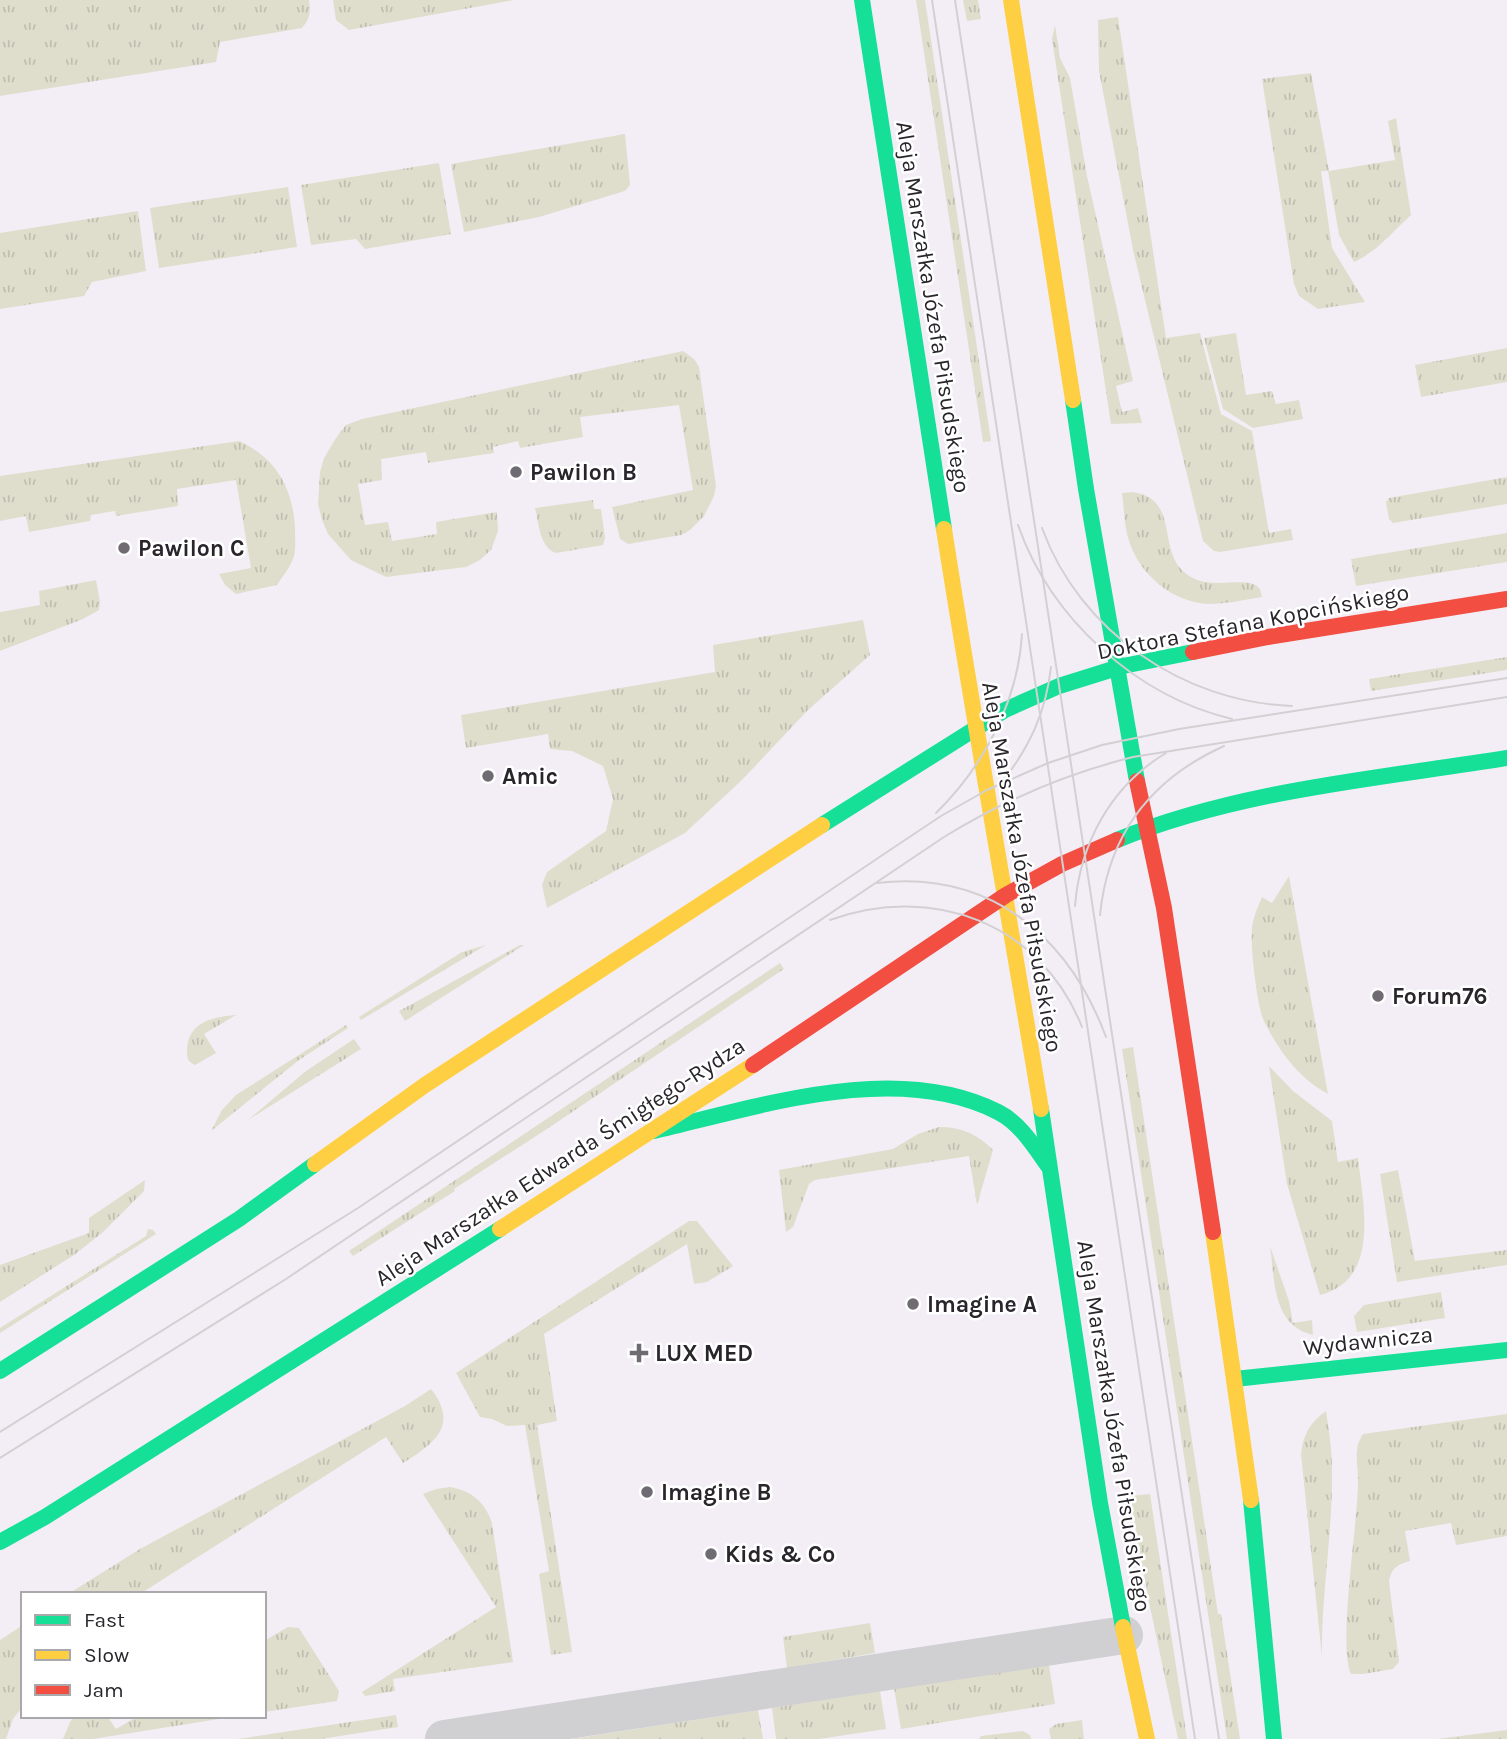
<svg xmlns="http://www.w3.org/2000/svg" width="1507" height="1739" font-family="Karla,sans-serif">
<style>
.grass{fill:url(#grass-tufts)}
.lines{fill:none;stroke-linecap:round;stroke-linejoin:round}
.street{stroke:#d0cfd1;stroke-width:38}
.fast{stroke:#16e098;stroke-width:16}
.slow{stroke:#ffcf43;stroke-width:16}
.jam{stroke:#f24e42;stroke-width:16}
.tram{stroke:#d2d0d3;stroke-width:2}
.poi-dot{fill:#6f6b72;stroke:#fff;stroke-width:2.5}
.labels{text-anchor:middle;dominant-baseline:central;stroke-width:5;stroke-linejoin:round;paint-order:stroke}
.street-label{font-size:23px;fill:#28252b;stroke:#fff}
.poi-label{font-size:23px;font-weight:bold;fill:#28252b;stroke:#fff;text-anchor:start}
</style>
<defs>
<pattern id="grass-tufts" width="24" height="20" patternUnits="userSpaceOnUse" patternTransform="scale(1.75)"><rect width="24" height="20" fill="#dfdecd"/><path d="M3 7l-1-3M5 7V3M7 7l1-3M15 17l-1-3M17 17v-4M19 17l1-3" fill="none" stroke="#bfbeb0"/></pattern>
</defs>
<rect width="100%" height="100%" fill="#f3eef6"/>
<g class="grass">
<path d="M 0,0 L 309,0 C 311,12 310,19 302,28 L 220,42 L 216,62 L 0,96 Z"/>
<polygon points="333,0 514,0 349,30 336,20"/>
<polygon points="916,0 925,0 991,441 983,442"/>
<polygon points="963,0 978,0 981,19 967,21"/>
<polygon points="1118,17 1166,338 1200,333 1221,414 1252,431 1269,533 1291,529 1293,540 1220,552 1214,551 1203,541 1133,250 1099,71 1098,20"/>
<polygon points="1055,25 1060,58 1070,78 1087,176 1133,381 1116,386 1122,412 1138,408 1142,423 1111,424 1052,39"/>
<path d="M 1311,73 L 1329,171 L 1395,160 L 1388,121 L 1396,118 L 1411,215 C 1392,232 1378,251 1354,262 L 1339,235 L 1328,171 L 1321,171 L 1332,248 L 1365,302 L 1318,309 L 1299,296 L 1294,284 L 1262,79 Z"/>
<polygon points="625,134 630,185 625,191 539,217 464,232 451,164"/>
<polygon points="439,163 451,234 365,249 356,239 311,245 301,185"/>
<polygon points="288,187 297,247 159,268 150,208"/>
<polygon points="138,211 146,271 92,282 84,296 0,309 0,233"/>
<polygon points="1236,333 1246,395 1272,391 1276,404 1299,400 1303,419 1253,428 1223,409 1204,338"/>
<polygon points="1507,348 1507,382 1421,397 1415,365"/>
<polygon points="683,351 694,359 699,367 716,486 714,496 704,516 690,530 681,535 628,544 620,539 612,507 693,490 679,405 580,417 583,437 520,448 518,441 493,447 494,453 428,463 426,452 381,459 382,480 358,484 365,525 388,522 392,541 437,534 436,522 497,512 498,531 491,550 480,560 466,567 386,577 351,560 328,534 322,520 318,504 320,472 324,458 336,438 346,425 362,419"/>
<path d="M 239,441 C 276,458 293,488 295,528 C 295,537 296,548 294,556 C 291,566 283,576 277,585 L 236,594 L 225,585 L 219,574 L 251,568 L 236,480 L 177,489 L 178,506 L 116,516 L 115,511 L 91,515 L 90,521 L 29,532 L 26,516 L 0,521 L 0,476 Z"/>
<polygon points="1507,477 1507,504 1393,523 1389,519 1386,502 1389,498"/>
<path d="M 1132,492 C 1180,498 1157,549 1184,572 C 1208,594 1247,573 1260,589 L 1262,597 C 1244,600 1226,604 1208,604 C 1172,602 1140,575 1129,541 C 1124,526 1124,508 1122,493 Z"/>
<path d="M 593,500 L 594,509 L 601,509 L 605,538 L 603,545 L 556,553 C 539,547 539,523 535,508 Z"/>
<polygon points="1507,533 1507,562 1356,586 1351,559"/>
<polygon points="96,580 100,602 99,610 83,619 0,651 0,612 40,605 39,591"/>
<polygon points="863,620 870,655 807,711 742,780 685,833 547,908 542,885 547,872 606,831 613,799 603,766 572,751 550,749 548,734 466,748 461,715 715,672 713,645"/>
<polygon points="1507,657 1507,670 1371,691 1369,679"/>
<path d="M 1289,876 L 1328,1094 C 1299,1079 1278,1050 1264,1021 C 1257,1007 1250,945 1252,928 C 1253,917 1258,907 1262,897 L 1272,903 Z"/>
<polygon points="486,945 361,1020 359,1017 462,952"/>
<polygon points="520,945 524,945 405,1021 399,1011"/>
<polygon points="780,963 784,969 547,1129 454,1189 455,1191 353,1256 349,1251"/>
<path d="M 236,1015 L 204,1034 L 216,1053 L 195,1065 C 189,1062 187,1060 187,1052 C 187,1022 212,1017 236,1015 Z"/>
<polygon points="346,1025 348,1028 299,1060 211,1131 222,1110 236,1095"/>
<polygon points="354,1039 361,1049 248,1120 306,1071"/>
<polygon points="1133,1047 1218,1614 1221,1614 1240,1739 1227,1739 1122,1049"/>
<path d="M 1269,1066 L 1293,1091 L 1332,1121 L 1338,1162 L 1358,1158 C 1363,1203 1381,1280 1320,1295 L 1287,1184 Z"/>
<path d="M 939,1127 C 961,1127 978,1134 993,1150 L 977,1205 L 969,1156 L 815,1180 L 809,1184 L 793,1227 L 786,1232 L 779,1170 L 893,1149 L 918,1134 Z"/>
<polygon points="1398,1170 1415,1261 1507,1250 1507,1265 1397,1282 1380,1174"/>
<polygon points="145,1180 144,1191 102,1233 74,1255 0,1302 0,1265 89,1233 89,1218"/>
<polygon points="689,1221 697,1221 733,1266 707,1282 694,1284 687,1244 544,1334 557,1421 537,1425 572,1652 551,1655 539,1574 549,1571 525,1425 507,1426 492,1419 480,1417 456,1373"/>
<polygon points="148,1229 153,1230 156,1234 0,1333 0,1328 146,1236"/>
<path d="M 1270,1246 L 1289,1301 L 1293,1323 L 1312,1320 L 1313,1335 C 1272,1325 1275,1281 1270,1246 Z"/>
<polygon points="1441,1292 1445,1318 1357,1332 1354,1316 1364,1305"/>
<path d="M 431,1389 C 460,1426 433,1444 403,1463 L 386,1437 L 140,1594 L 68,1594 L 140,1549 L 405,1406 Z"/>
<path d="M 1326,1411 C 1329,1431 1332,1450 1332,1470 C 1333,1533 1321,1595 1322,1657 L 1301,1454 C 1303,1435 1310,1422 1326,1411 Z"/>
<path d="M 1507,1414 L 1507,1536 L 1456,1545 L 1451,1523 L 1405,1531 L 1410,1561 C 1398,1564 1390,1569 1389,1582 L 1399,1662 L 1393,1669 L 1363,1674 L 1351,1674 C 1339,1651 1354,1545 1356,1513 C 1357,1502 1358,1492 1358,1481 C 1358,1464 1353,1449 1363,1434 Z"/>
<path d="M 450,1487 C 472,1491 485,1502 492,1523 L 513,1662 L 393,1679 L 395,1691 L 365,1696 L 362,1692 L 496,1607 L 423,1494 L 436,1489 Z"/>
<polygon points="1150,1494 1187,1739 1178,1739 1149,1602 1130,1496"/>
<polygon points="870,1623 875,1653 787,1668 783,1637"/>
<polygon points="23,1625 23,1706 13,1719 6,1739 0,1739 0,1640"/>
<polygon points="288,1627 299,1628 339,1691 337,1701 264,1712 264,1641"/>
<polygon points="1049,1665 1055,1704 901,1729 894,1688"/>
<polygon points="880,1691 886,1729 819,1739 776,1739 772,1708"/>
<polygon points="758,1710 763,1739 572,1739"/>
<polygon points="396,1715 398,1727 321,1739 238,1739"/>
<polygon points="75,1716 107,1716 116,1729 138,1716 238,1716 93,1739 63,1739 70,1722"/>
<polygon points="1082,1720 1084,1739 1051,1739 1049,1729 1056,1724"/>
<polygon points="1507,1730 1507,1739 1437,1739"/>
<polygon points="1023,1731 1030,1735 1031,1739 979,1739 981,1736"/>
</g>
<g class="lines">
<polyline class="street" points="444,1739 1124,1635"/>
<g class="fast">
<polyline points="862,0 944,529"/>
<polyline points="1073,400 1086,489 1137,781"/>
<polyline points="822,825 1005,710 1059,686 1123,666 1193,652"/>
<path d="M 1117,840 C 1240,790 1376,779 1507,758"/>
<polyline points="1041,1109 1100,1503 1123,1627"/>
<path d="M 654,1131 C 758,1107 896,1060 998,1112 C 1020,1123 1034,1146 1048,1166"/>
<polyline points="0,1371 239,1219 315,1164"/>
<polyline points="1235,1379 1507,1350"/>
<polyline points="1251,1500 1274,1739"/>
<polyline points="0,1542 45,1517 500,1229"/>
</g>
<g class="slow">
<polyline points="1011,0 1073,400"/>
<path d="M 944,529 C 974,723 1009,915 1041,1109"/>
<polyline points="315,1164 425,1085 822,825"/>
<polyline points="500,1229 753,1065"/>
<polyline points="1213,1232 1251,1500"/>
<polyline points="1123,1627 1147,1739"/>
</g>
<g class="jam">
<polyline points="1193,652 1268,637 1507,599"/>
<polyline points="1137,781 1164,908 1213,1232"/>
<polyline points="753,1065 1006,895 1062,864 1117,840"/>
</g>
<g class="tram">
<polyline points="932,0 1195,1739"/>
<polyline points="955,0 1219,1739"/>
<path d="M 1018,525 C 1051,619 1136,696 1232,719"/>
<path d="M 1042,528 C 1080,632 1183,702 1292,706"/>
<path d="M 1003,781 C 1030,746 1046,712 1051,667"/>
<path d="M 936,813 C 984,766 1018,701 1022,634"/>
<path d="M 877,883 C 989,870 1068,935 1106,1037"/>
<path d="M 1075,906 C 1080,843 1111,786 1166,753"/>
<path d="M 1100,915 C 1108,835 1151,779 1224,746"/>
<path d="M 830,920 C 932,883 1041,923 1082,1027"/>
<polyline points="0,1432 358,1208 890,850 941,816 987,790 1048,763 1102,745 1179,729 1507,678"/>
<path d="M 0,1458 L 286,1279 L 944,837 C 1004,800 1065,774 1133,757 L 1507,697"/>
</g>
</g>
<g class="poi-dot">
<circle cx="516" cy="472" r="7"/>
<circle cx="124" cy="548" r="7"/>
<circle cx="488" cy="776" r="7"/>
<circle cx="1378" cy="996" r="7"/>
<circle cx="913" cy="1304" r="7"/>
<path d="M635.5 1342.5h7v7h7v7h-7v7h-7v-7h-7v-7h7z"/>
<circle cx="647" cy="1492" r="7"/>
<circle cx="711" cy="1554" r="7"/>
</g>
<g class="labels">
<g class="street-label">
<text transform="translate(933 307) rotate(81)">Aleja Marszałka Józefa Piłsudskiego</text>
<text transform="translate(1253 622) rotate(-11)">Doktora Stefana Kopcińskiego</text>
<text transform="translate(1022 867) rotate(80)">Aleja Marszałka Józefa Piłsudskiego</text>
<text transform="translate(560 1162) rotate(-33)">Aleja Marszałka Edwarda Śmigłego-Rydza</text>
<text transform="translate(1368 1341) rotate(-6)">Wydawnicza</text>
<text transform="translate(1114 1426) rotate(81)">Aleja Marszałka Józefa Piłsudskiego</text>
</g>
<g class="poi-label">
<text x="530" y="472">Pawilon B</text>
<text x="138" y="548">Pawilon C</text>
<text x="502" y="776">Amic</text>
<text x="1392" y="996">Forum76</text>
<text x="927" y="1304">Imagine A</text>
<text x="655" y="1353">LUX MED</text>
<text x="661" y="1492">Imagine B</text>
<text x="725" y="1554">Kids &amp; Co</text>
</g>
</g>
<rect x="21" y="1592" width="245" height="126" fill="#ffffff" stroke="#a9a8aa" stroke-width="2"/>
<rect x="35" y="1615" width="35" height="10" fill="#16e098" stroke="#a9a8aa" stroke-width="2"/>
<text x="84" y="1627" font-size="21" fill="#28252b">Fast</text>
<rect x="35" y="1650" width="35" height="10" fill="#ffcf43" stroke="#a9a8aa" stroke-width="2"/>
<text x="84" y="1662" font-size="21" fill="#28252b">Slow</text>
<rect x="35" y="1685" width="35" height="10" fill="#f24e42" stroke="#a9a8aa" stroke-width="2"/>
<text x="84" y="1697" font-size="21" fill="#28252b">Jam</text>
</svg>
